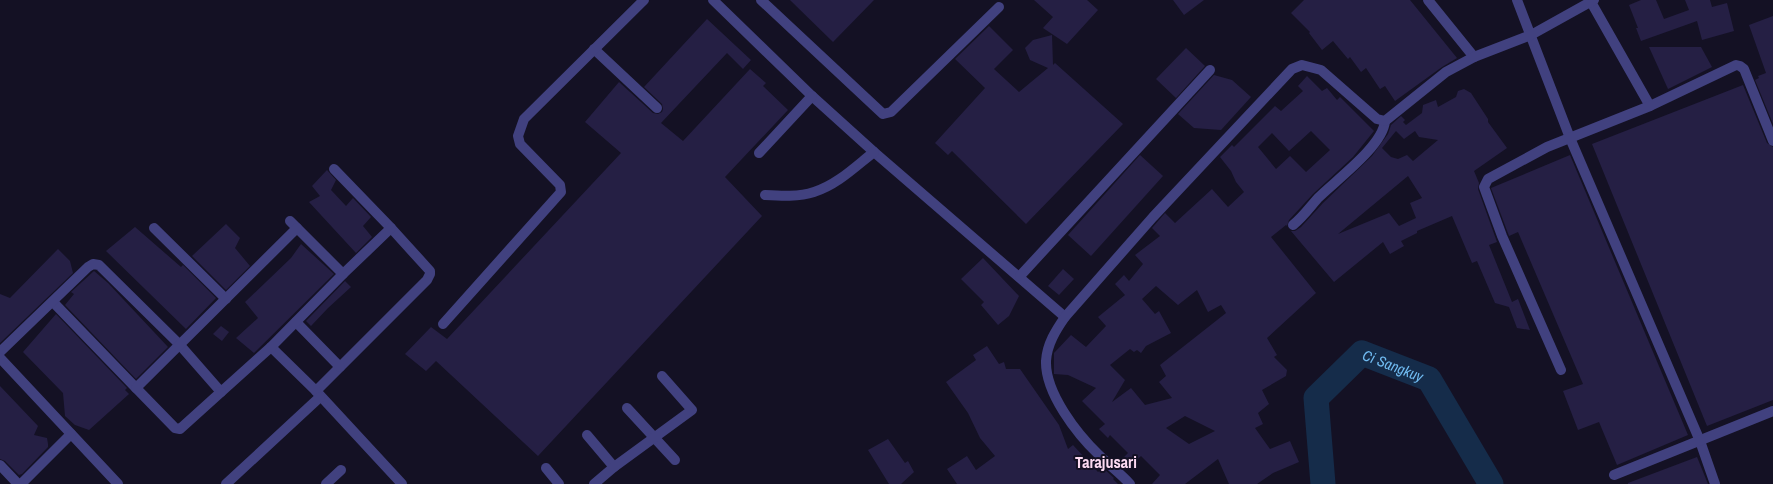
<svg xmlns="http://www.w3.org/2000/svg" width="1773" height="484" font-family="'Archivo Narrow',sans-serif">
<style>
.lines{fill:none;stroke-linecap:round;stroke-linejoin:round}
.river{stroke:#152c4a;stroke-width:25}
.building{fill:#251f44;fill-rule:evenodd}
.minor{stroke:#41417f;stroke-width:10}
.labels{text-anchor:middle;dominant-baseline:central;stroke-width:4;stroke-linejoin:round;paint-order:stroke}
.water-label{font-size:15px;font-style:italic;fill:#70bbf1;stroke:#141124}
.quarter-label{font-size:16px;font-weight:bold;fill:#fcdaf1;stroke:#141124}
</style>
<rect width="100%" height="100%" fill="#141124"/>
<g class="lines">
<path class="river" id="s1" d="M 1323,484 L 1316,398 L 1362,353 L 1429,379 L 1491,484"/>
</g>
<g class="building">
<polygon points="790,0 874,0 833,42"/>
<polygon points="1034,0 1087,0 1098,10 1067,44 1043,28 1053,17"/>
<polygon points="1173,0 1204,0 1184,15"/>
<polygon points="1304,0 1410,0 1457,58 1442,67 1395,101 1385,86 1380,89 1366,68 1361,72 1350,57 1348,59 1333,41 1322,50 1309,33 1310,32 1291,13"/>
<polygon points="1641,0 1656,0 1664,19 1689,10 1685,0 1710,0 1712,7 1727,3 1734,31 1702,40 1697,21 1641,41 1636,28 1638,28 1629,5"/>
<polygon points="1773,16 1773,124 1755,80 1759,78 1758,76 1766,73 1749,25"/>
<polygon points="707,19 751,60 743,69 727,53 661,123 683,141 750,69 766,83 763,86 788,110 725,177 762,216 538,456 436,361 426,371 405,354 431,327 447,339 621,153 585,122 619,82 653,113 658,114 662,112 663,109 662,104 644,87"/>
<polygon points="989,26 1013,50 994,69 1019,92 1048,68 1030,60 1025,48 1033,40 1052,35 1053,65 1055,63 1123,124 1026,224 952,151 948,155 935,143 985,88 955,59"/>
<polygon points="1649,47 1701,47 1712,67 1668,89"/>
<polygon points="1186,48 1205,66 1176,98 1156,79"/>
<polygon points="1214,75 1232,80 1251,97 1221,130 1194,128 1178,114"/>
<path d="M 1307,76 L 1322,91 L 1327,88 L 1337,100 L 1340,97 L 1374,131 L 1353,157 L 1313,194 L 1289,220 L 1287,226 L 1286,225 L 1271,237 L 1316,293 L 1267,338 L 1277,355 L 1274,357 L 1287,370 L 1286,376 L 1262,390 L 1269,404 L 1258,413 L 1263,424 L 1255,428 L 1270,449 L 1290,441 L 1299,462 L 1273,473 L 1257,484 L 1229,484 L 1218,459 L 1185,484 L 1152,484 L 1160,475 L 1141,456 L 1125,470 L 1118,463 L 1128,453 L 1110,435 L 1108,438 L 1099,429 L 1105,424 L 1082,401 L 1096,388 L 1068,375 L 1054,374 L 1054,353 L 1071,335 L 1086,347 L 1106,326 L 1098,317 L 1125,295 L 1115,284 L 1124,275 L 1129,281 L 1143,264 L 1135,255 L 1160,236 L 1152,228 L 1165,213 L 1175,223 L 1212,189 L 1228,207 L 1244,192 L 1236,182 L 1231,171 L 1220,157 L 1232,145 L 1234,147 L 1275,106 L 1281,111 L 1303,91 L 1298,86 ZM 1311,131 L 1330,150 L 1306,172 L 1290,156 L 1276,169 L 1258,147 L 1272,133 L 1289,151 ZM 1156,286 L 1178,305 L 1197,290 L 1208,312 L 1221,305 L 1226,313 L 1160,365 L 1166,376 L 1159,382 L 1172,398 L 1145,405 L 1131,388 L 1112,402 L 1125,380 L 1110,365 L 1130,349 L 1134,352 L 1137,350 L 1141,353 L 1146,346 L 1171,333 L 1159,311 L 1155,314 L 1142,299 ZM 1185,416 L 1215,431 L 1189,444 L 1166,428 Z"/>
<polygon points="1743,85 1767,143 1773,147 1773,400 1707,426 1592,144"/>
<path d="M 1464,89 L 1471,93 L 1488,119 L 1488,122 L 1507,148 L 1474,171 L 1479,183 L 1478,189 L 1497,242 L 1489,245 L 1512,302 L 1518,299 L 1530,330 L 1517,328 L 1509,307 L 1495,303 L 1477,261 L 1472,263 L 1452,216 L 1417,231 L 1417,233 L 1401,241 L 1404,246 L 1390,254 L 1383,242 L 1334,282 L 1291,231 L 1295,231 L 1301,227 L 1323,203 L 1372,156 L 1388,134 L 1391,125 L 1401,116 L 1405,120 L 1403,122 L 1406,125 L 1422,113 L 1423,105 L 1436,100 L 1438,107 L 1456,97 L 1458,91 ZM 1396,131 L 1404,139 L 1415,131 L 1419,137 L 1438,140 L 1413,161 L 1407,155 L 1398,159 L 1391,157 L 1382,148 ZM 1408,176 L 1422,198 L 1410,203 L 1416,218 L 1399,226 L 1389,213 L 1338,234 Z"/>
<polygon points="1140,155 1163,176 1091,256 1068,235"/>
<polygon points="1570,155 1688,435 1617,465 1599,422 1578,430 1563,391 1583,384 1518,232 1509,236 1491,188"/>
<polygon points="327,170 336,180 331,190 346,206 353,198 371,217 363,226 372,237 356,253 309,202 320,196 312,186"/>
<polygon points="226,224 240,238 235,248 250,266 226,290 192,256"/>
<polygon points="135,227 181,267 183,265 216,298 186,329 106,251"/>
<polygon points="301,244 334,274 254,353 236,338 258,318 245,302 291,258"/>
<polygon points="58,249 70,261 73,273 0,343 0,294 10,298"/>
<polygon points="983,258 1019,296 1009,316 998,325 981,305 984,302 961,279"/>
<polygon points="1063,269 1074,279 1059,295 1048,286"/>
<polygon points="94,271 108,283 168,347 136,379 65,305 74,294 71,292"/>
<polygon points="345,281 351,287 328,308 311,326 306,321"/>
<polygon points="56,314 127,388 125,390 129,394 89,430 75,425 65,416 63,393 23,352"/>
<polygon points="221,326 229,332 222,341 213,334"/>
<polygon points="987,346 999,364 1004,362 1006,369 1020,369 1059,425 1068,449 1073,445 1098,472 1103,468 1114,478 1113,479 1118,484 957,484 947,469 967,456 976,470 995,456 980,438 968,413 946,382 976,360 973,355"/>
<polygon points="0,386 38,426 34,435 47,438 48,444 48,447 22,474 19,475 5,461 0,459"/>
<polygon points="888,439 905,463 908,461 914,472 901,484 889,484 868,450"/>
<polygon points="1697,457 1708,484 1628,484 1628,483"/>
</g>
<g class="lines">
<g class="minor">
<polyline points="713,0 812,96 874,152 1065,317"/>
<polyline points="761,0 883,114 891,112 999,7"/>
<polyline points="1428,0 1474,57"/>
<polyline points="1517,0 1570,138 1700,441 1715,484"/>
<polyline points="1591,2 1650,106"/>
<polyline points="594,49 657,108"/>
<polyline points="759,153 812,96"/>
<polyline points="334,169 391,228 430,271 430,274 427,280 316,391 402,484"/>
<path d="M 765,195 C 781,196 799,197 814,192 C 837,185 856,166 874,152"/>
<polyline points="290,221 343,274"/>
<path d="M 1293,225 C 1303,217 1310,207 1318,198 C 1336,180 1383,146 1385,121"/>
<polyline points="154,228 226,299"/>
<polyline points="1020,276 1210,70"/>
<polyline points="53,302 136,388"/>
<polyline points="296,322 340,367"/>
<polyline points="443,324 561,192 560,185 520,144 518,136 524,119 644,0"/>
<polyline points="271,347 316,391"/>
<polyline points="0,352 88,267 93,264 99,265 179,344 221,392 271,347 343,274 391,228"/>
<polyline points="0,358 118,484"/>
<polyline points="1561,370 1502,236 1484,187 1488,179 1547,147 1650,106 1736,65 1740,66 1744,69 1773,141"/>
<polyline points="221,392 180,429 175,428 136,388 297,228"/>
<polyline points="627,408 675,460"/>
<polyline points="587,435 614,467"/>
<polyline points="0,465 18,484"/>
<polyline points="546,468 559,484"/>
<polyline points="1614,475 1773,411"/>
<polyline points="21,484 71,434"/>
<polyline points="226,484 320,397"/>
<polyline points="326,484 341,470"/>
<polyline points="594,484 614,467 692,410 662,376"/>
<path d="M 1130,484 C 1121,474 1109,465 1099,455 C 1077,434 1045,393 1046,361 C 1047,344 1056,330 1065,317 L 1153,217 L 1292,69 L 1302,65 L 1321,70 L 1377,119 L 1385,121 L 1446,72 L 1474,57 L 1531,35 L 1594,0"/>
</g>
</g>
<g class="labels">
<g class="water-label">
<text stroke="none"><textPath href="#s1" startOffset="184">Ci Sangkuy</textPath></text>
</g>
<g class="quarter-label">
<text x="1106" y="462">Tarajusari</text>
</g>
</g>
</svg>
